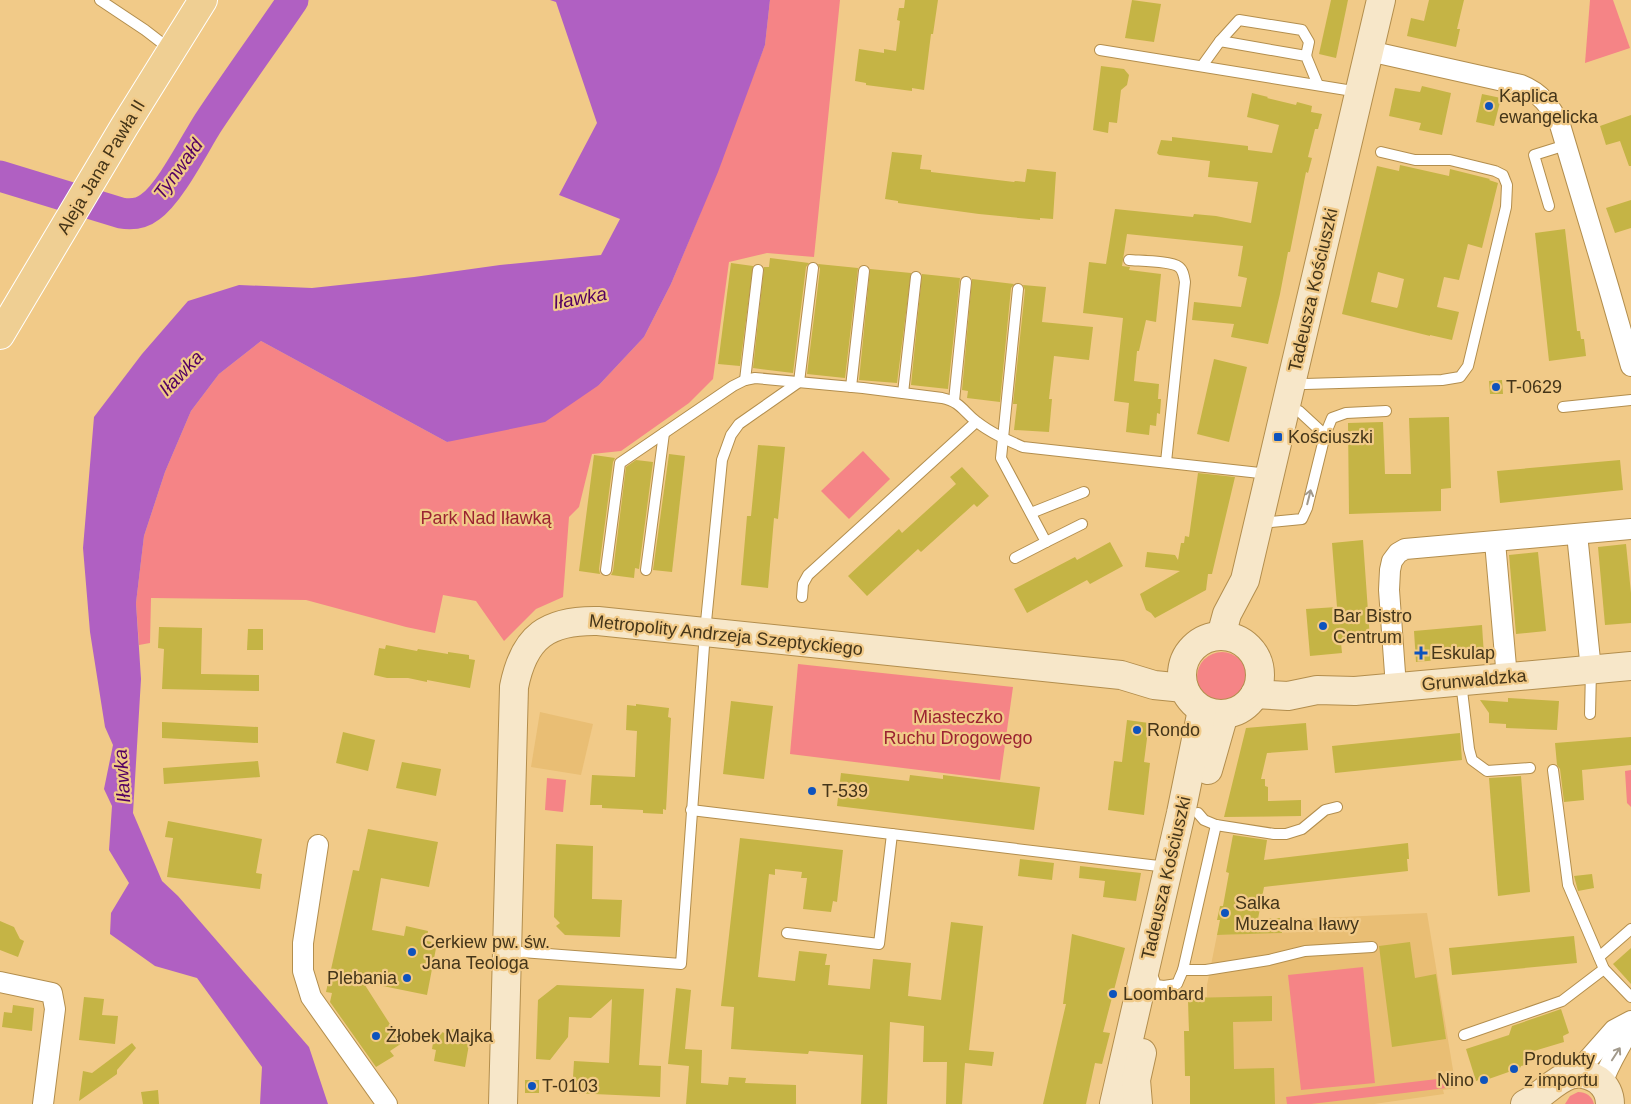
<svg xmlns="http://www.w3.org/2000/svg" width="1631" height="1104" font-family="Helvetica,sans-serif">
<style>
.built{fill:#e9be74}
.green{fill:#f58486}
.water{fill:#b060c2}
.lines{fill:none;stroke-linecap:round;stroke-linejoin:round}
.river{stroke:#b060c2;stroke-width:31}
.building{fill:#c5b445;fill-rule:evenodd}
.lane-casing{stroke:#b38e4d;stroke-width:12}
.street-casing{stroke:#b38e4d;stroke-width:22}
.secondary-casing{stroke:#b38e4d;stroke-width:30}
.primary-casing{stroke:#fff;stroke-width:30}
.lane{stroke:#fff;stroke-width:10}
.street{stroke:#fff;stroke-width:20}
.secondary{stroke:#f7e7c9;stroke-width:28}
.primary{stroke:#efcf93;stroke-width:28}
.oneway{stroke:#a29a8c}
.poi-dot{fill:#0e53bd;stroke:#f1ca88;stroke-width:2}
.labels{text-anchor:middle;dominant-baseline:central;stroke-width:4.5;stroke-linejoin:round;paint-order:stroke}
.poi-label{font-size:18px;fill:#443519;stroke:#f1ca88;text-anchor:start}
.street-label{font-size:18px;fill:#443519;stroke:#f1ca88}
.park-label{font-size:18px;fill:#9b2331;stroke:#f1ca88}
.water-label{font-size:19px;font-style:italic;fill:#530062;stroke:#f1ca88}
</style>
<rect width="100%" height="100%" fill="#f1ca88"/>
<g class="built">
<polygon points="540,712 593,724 581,775 531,767"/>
<polygon points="1427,913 1456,1088 1443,1090 1444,1094 1374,1104 1190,1104 1190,1076 1184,1031 1189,1031 1188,998 1207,997 1207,985 1217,935 1300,932 1299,919"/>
</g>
<g class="green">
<polygon points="770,0 840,0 814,257 767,253 729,262 713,379 689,403 621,451 592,454 579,507 569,517 563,597 536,609 504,641 476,601 443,595 435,633 406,627 306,600 151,598 150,643 139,645 136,603 144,536 165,472 191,411 219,374 261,341 447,442 599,385 644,337 671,284 698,219 765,45"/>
<polygon points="1590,0 1613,0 1630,48 1585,63"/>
<polygon points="863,451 890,479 849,519 821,491"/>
<circle cx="1222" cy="677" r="25"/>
<polygon points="798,664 1013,687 1000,780 790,754"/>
<polygon points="1631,770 1631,807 1627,803 1625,771"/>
<polygon points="547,778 566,780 563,812 545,810"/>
<polygon points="1363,967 1375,1083 1301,1090 1288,975"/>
<polygon points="1454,1077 1455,1087 1311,1104 1287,1104 1286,1097"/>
<path d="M 1578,1092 C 1586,1092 1592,1096 1594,1104 L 1565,1104 L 1570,1096 Z"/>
</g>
<polygon class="water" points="550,0 770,0 765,45 718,172 671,284 644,337 599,385 545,422 447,442 261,341 219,374 191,411 165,472 144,536 136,603 141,679 133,813 162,881 178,896 309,1047 328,1104 260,1104 262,1067 197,978 155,966 110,934 111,913 129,883 109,850 112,806 104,789 113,745 105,727 90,632 83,548 94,417 142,354 188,301 239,285 312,288 414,277 500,265 601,255 620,219 559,195 597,123 556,2"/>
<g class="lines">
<path class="river" d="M 0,176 L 121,213 C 132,215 141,214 150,207 C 170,193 194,145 208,123 C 236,81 265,41 293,0"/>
</g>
<g class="building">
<polygon points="905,0 938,0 933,34 931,34 924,90 912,88 912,91 866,85 866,83 855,81 859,49 884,53 884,49 896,51 900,21 897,20 899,8 904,8"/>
<polygon points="1132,0 1161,4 1154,42 1125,38"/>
<polygon points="1331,0 1348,0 1336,58 1319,54"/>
<polygon points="1429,0 1464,0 1457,29 1460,29 1456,47 1407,36 1411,18 1424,21"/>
<polygon points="1101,66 1124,69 1129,75 1127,85 1121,90 1117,123 1109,122 1108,133 1093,130"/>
<polygon points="1422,86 1451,93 1442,135 1419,130 1421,123 1389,116 1395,88 1420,92"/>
<polygon points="1252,93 1268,97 1267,98 1296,105 1297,102 1312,106 1311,112 1322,114 1318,129 1315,129 1308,157 1312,158 1308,173 1306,172 1290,252 1288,252 1280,294 1268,344 1231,337 1234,324 1192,320 1194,302 1241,307 1247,278 1238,276 1243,246 1127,234 1122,266 1130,267 1129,270 1161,274 1156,322 1146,320 1139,351 1137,351 1134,381 1159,384 1158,399 1161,399 1160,414 1157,413 1156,426 1150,425 1149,435 1126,432 1129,403 1114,401 1123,318 1083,313 1089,262 1106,264 1115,209 1193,217 1194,214 1216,216 1251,223 1258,182 1208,177 1210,161 1159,155 1157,153 1161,140 1172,141 1172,137 1248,146 1248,150 1272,153 1279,125 1247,117"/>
<polygon points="1482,94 1501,98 1494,126 1476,122"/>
<polygon points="1631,115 1631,166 1629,166 1620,141 1606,145 1600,126"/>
<polygon points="892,152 922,155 920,169 931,170 931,172 1014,182 1015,181 1025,182 1027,169 1056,172 1053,219 1040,218 1040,220 979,214 898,203 898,201 885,199"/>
<path d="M 1400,165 L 1449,176 L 1450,169 L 1490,179 L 1489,180 L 1498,183 L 1482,248 L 1468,244 L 1459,280 L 1444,277 L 1437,307 L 1459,312 L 1452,340 L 1430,335 L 1430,336 L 1342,314 L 1377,166 L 1399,171 ZM 1378,272 L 1404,279 L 1398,306 L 1397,308 L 1371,302 Z"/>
<polygon points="1631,200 1631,228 1615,233 1606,208"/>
<polygon points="1565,229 1577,331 1580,331 1581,339 1584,339 1586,356 1549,361 1535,233"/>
<polygon points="770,258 809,263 806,267 793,373 753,368 764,267 769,267"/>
<polygon points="731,263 753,266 740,366 718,364"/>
<polygon points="818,264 858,268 845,378 807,374 820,269"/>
<polygon points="870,269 911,273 897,383 859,380"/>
<polygon points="922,274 960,278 948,389 911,385"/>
<polygon points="972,279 1014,284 1011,288 1000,402 967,398 968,391 962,390"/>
<polygon points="1023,285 1046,287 1042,322 1093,327 1089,360 1054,356 1049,399 1052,399 1049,432 1014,430 1017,404 1013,404 1025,290"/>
<polygon points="1214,359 1247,367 1229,442 1197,434"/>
<polygon points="1502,380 1503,394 1490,394 1489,381"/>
<polygon points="1449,417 1451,488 1441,489 1441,511 1349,514 1348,423 1383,422 1385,474 1411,474 1409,418"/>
<polygon points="758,445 785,447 778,519 774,518 768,588 741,585 747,516 751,516"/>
<polygon points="669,454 685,456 672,572 653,570"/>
<polygon points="594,455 615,458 613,462 599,569 600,574 579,571"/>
<polygon points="636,460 653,462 639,569 635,568 634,578 611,575 613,571 626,467"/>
<polygon points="1620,460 1623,490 1500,503 1497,471"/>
<polygon points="962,467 989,496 977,507 974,504 921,552 918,549 867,596 848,576 899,529 902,533 956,484 950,477"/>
<polygon points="1198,473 1235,477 1212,574 1208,574 1206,590 1155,618 1151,613 1146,610 1140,594 1180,571 1145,567 1147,552 1175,555 1178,560 1181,543 1184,543 1185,536 1189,537"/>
<polygon points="1363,540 1370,640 1341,643 1342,653 1310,656 1306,609 1337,607 1332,543"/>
<polygon points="1110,542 1123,566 1090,584 1087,580 1027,613 1014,589 1075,557 1077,560"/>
<polygon points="1626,544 1631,593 1631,623 1605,625 1598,547"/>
<polygon points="1538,552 1546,631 1516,634 1509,555"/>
<polygon points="1482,625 1484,656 1416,662 1414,631"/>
<polygon points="159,627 202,628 201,674 259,675 259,691 162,689 164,649 158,648"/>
<polygon points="248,629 263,629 263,650 247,650"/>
<polygon points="386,645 417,651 418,649 448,654 448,652 469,655 469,659 475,660 470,688 427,680 427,682 408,678 387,678 374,675 379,648 385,649"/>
<polygon points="1508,698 1559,701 1557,730 1506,728 1506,724 1489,723 1489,713 1480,700 1508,702"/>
<polygon points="731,701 773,706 764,779 723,774"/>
<polygon points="636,704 669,708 668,717 671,718 666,810 663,809 663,814 643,813 643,810 602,808 602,805 590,805 592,775 635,777 637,731 626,730 627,705 636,706"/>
<polygon points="1127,720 1149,723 1144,762 1150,763 1144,815 1108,810 1114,761 1122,762"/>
<polygon points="162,722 258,727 258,743 162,738"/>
<polygon points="1306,723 1308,750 1267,753 1261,779 1265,779 1265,786 1268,787 1268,801 1301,800 1301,816 1224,817 1246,728"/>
<polygon points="343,732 375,740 368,771 336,763"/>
<polygon points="1460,733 1462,760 1335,773 1332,746"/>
<polygon points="1631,737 1631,765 1582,770 1584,800 1564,802 1560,769 1557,765 1555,743"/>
<polygon points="258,761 260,777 164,784 163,768"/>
<polygon points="402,762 441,769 436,796 396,788"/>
<polygon points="841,773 909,781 910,775 943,779 943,775 1040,787 1034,830 837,806"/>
<polygon points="1521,776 1530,892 1498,896 1489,778"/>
<polygon points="168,821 262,839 256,873 262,874 260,889 167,877 173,838 165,837"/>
<polygon points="368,829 438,842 429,887 381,878 372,930 404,936 406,926 428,931 427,941 437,943 427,995 363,982 402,1043 390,1051 394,1056 376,1067 330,1002 332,993 326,992 353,870 359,871"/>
<polygon points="1233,835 1267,840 1264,860 1408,843 1409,859 1407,859 1408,871 1264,887 1258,919 1280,918 1282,933 1217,935 1220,920 1217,920 1220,906 1223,906 1229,873 1226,872"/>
<polygon points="740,838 843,850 837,902 833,901 831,912 803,909 807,878 801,878 802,872 775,869 775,875 769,874 758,977 795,981 799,951 827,954 825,965 830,965 828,985 870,989 873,959 911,963 908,996 941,1000 951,922 983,926 969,1050 994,1052 992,1066 965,1063 962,1104 946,1104 947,1062 923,1062 924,1026 890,1022 887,1104 861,1104 863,1055 809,1051 808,1054 731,1049 734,1007 721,1006"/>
<polygon points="556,844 593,846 592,899 622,900 620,937 565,935 556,926 560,923 554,917"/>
<polygon points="1020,859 1054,863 1052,880 1018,876"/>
<polygon points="1080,866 1141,873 1136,901 1103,897 1105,881 1079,878"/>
<polygon points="1592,874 1594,888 1578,891 1574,876"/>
<polygon points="0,921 14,927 20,939 24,941 18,957 0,950"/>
<polygon points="1072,934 1125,948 1103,1032 1110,1033 1102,1064 1095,1063 1086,1104 1043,1104 1066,1004 1063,1004"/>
<polygon points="1574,936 1577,963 1452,975 1449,948"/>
<polygon points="1410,942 1415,978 1436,974 1446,1039 1392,1047 1379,946"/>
<polygon points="1631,948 1631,984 1613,964"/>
<polygon points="557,985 644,989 639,1065 661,1066 660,1097 572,1093 574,1061 609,1063 612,999 591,1018 569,1017 568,1037 550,1060 536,1059 538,1000"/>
<polygon points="676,988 691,990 685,1049 702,1050 701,1083 728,1085 729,1077 746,1078 745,1083 796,1085 796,1104 686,1104 689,1066 668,1064"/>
<polygon points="1272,996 1272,1021 1233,1022 1234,1069 1274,1068 1275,1104 1190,1104 1190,1076 1185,1076 1184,1031 1189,1031 1188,998"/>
<polygon points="84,997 104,999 102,1015 118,1016 115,1044 79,1040"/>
<polygon points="13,1005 34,1008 32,1031 2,1027 4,1012 12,1013"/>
<polygon points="1561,1009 1569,1033 1563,1036 1564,1042 1534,1051 1537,1059 1524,1063 1525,1065 1521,1066 1520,1068 1483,1081 1481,1079 1476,1081 1466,1049 1509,1035 1512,1026"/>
<polygon points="452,1029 471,1033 465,1067 434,1061 436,1050 432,1049 435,1031 451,1034"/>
<polygon points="132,1043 136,1048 117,1070 117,1074 79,1101 83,1071 92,1073"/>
<rect x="525" y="1080" width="14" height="13"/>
<polygon points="158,1090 159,1104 143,1104 141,1092"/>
</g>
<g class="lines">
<defs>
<g id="lane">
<polyline points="100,0 145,30 171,50"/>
<polyline points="1220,41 1239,20 1302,30 1309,42 1306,56"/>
<polyline points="1100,50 1359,92"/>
<polyline points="1202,66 1220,41 1306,56 1318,85"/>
<polyline points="1549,206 1534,155 1566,145"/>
<path d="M 1129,260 C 1140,261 1171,261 1179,267 C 1183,270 1184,276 1185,282 L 1166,462"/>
<polyline points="745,380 758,270"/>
<polyline points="1293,381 1305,384 1442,380 1460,377 1468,366 1506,207 1507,185 1503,175 1495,171 1450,160 1415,160 1381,152"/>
<polyline points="851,387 864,271"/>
<polyline points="903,393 916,277"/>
<polyline points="954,401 966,282"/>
<polyline points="1563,407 1631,400"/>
<polyline points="1325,435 1332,418 1346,413 1386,411"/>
<polyline points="1031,513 1084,492"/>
<polyline points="1260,519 1271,522 1302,519 1307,508 1325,435 1299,411 1286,407"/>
<polyline points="1046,542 1082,524"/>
<polyline points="1015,558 1046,542 1001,458 1018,289"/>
<path d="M 606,570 L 620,463 L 733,386 L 745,380 L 755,378 L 863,388 L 942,398 C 963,403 962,411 977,422 C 991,433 1007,440 1023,447 L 1269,474"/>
<polyline points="646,570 664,433"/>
<polyline points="802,597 803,584 808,575 976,422"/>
<polyline points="1461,682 1469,749 1472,760 1487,771 1530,768"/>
<polyline points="1590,714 1591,670"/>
<polyline points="1553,770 1568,885 1604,969 1631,997"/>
<polyline points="691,810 1167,867"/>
<polyline points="1198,813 1204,820 1216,825 1274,834 1286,834 1302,829 1325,810 1337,807"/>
<polyline points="787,933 879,944 892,834"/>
<polyline points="508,951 681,964 705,632 722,460 731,435 739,424 799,382 813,268"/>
<polyline points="1599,957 1631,929"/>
<polyline points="1183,970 1216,825"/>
<polyline points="1151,972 1156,985 1164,986 1177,984 1183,970 1206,970 1269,960 1305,951 1372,947"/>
<polyline points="1464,1035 1562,1001 1604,969"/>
</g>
<g id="street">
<path d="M 1369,51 L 1521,85 C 1541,93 1550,106 1560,125 L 1609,289 L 1631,366"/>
<polyline points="1577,534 1591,670"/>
<polyline points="1495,542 1507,678"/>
<polyline points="1396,687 1389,590 1390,570 1392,561 1398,553 1405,549 1631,529"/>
<polyline points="318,845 303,943 303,971 311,997 387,1104"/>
<polyline points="0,982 52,993 55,1009 43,1104"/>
<polyline points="1576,1073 1614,1030 1631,1021"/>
<path d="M 1602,1084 C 1609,1062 1622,1045 1631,1025"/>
</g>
<g id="secondary">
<polyline points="1221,636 1227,614 1245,580 1381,0"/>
<circle cx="1221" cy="675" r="39"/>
<polyline points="1255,694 1288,696 1317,690 1355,691 1631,666"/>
<polyline points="1208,770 1224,714"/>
<path d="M 503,1104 L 514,687 C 524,636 548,620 598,621 L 1121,675 L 1154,685 L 1184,688"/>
<polyline points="1114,1104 1181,813 1202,710"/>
<polyline points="1138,1104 1136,1080 1142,1053"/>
<path d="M 1525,1104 C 1551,1092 1567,1060 1598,1080 C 1606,1086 1610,1095 1610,1104"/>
</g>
<polyline id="primary" points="0,335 124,127 203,0"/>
</defs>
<use href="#lane" class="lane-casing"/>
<use href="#street" class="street-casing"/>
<use href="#secondary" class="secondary-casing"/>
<use href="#primary" class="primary-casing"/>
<use href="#lane" class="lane"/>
<use href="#street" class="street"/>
<use href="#secondary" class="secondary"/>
<use href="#primary" class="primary"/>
</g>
<defs><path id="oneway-shaft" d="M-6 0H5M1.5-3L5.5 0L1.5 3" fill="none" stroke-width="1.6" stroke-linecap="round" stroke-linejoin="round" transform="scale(1.25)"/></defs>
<g class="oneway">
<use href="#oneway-shaft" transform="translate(1309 497) rotate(-76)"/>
<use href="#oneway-shaft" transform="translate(1616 1054) rotate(-57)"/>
</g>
<g class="poi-dot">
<circle cx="1489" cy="106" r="5"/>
<circle cx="1496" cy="387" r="5"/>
<rect x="1273" y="432" width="10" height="10" rx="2.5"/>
<circle cx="1323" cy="626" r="5"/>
<path d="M1418.5 645.5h5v5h5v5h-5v5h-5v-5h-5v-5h5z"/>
<circle cx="1137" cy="730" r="5"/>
<circle cx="812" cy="791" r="5"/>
<circle cx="1225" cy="913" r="5"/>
<circle cx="412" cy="952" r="5"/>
<circle cx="407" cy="978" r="5"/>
<circle cx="1113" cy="994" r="5"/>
<circle cx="376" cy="1036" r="5"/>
<circle cx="1514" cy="1069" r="5"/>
<circle cx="1484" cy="1080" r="5"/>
<circle cx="532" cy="1086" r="5"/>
</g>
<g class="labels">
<g class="poi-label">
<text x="1499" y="96">Kaplica<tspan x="1499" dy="21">ewangelicka</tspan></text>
<text x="1506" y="387">T-0629</text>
<text x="1288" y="437">Kościuszki</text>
<text x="1333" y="616">Bar Bistro<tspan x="1333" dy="21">Centrum</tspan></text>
<text x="1431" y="653">Eskulap</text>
<text x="1147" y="730">Rondo</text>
<text x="822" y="791">T-539</text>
<text x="1235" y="903">Salka<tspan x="1235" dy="21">Muzealna Iławy</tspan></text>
<text x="422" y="942">Cerkiew pw. św.<tspan x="422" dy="21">Jana Teologa</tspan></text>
<text x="397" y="978" text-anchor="end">Plebania</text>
<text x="1123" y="994">Loombard</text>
<text x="386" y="1036">Żłobek Majka</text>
<text x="1524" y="1059">Produkty<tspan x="1524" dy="21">z importu</tspan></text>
<text x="1474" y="1080" text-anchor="end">Nino</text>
<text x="542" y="1086">T-0103</text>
</g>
<g class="street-label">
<text transform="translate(101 167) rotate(-59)">Aleja Jana Pawła II</text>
<text transform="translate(1313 290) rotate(-77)">Tadeusza Kościuszki</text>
<text transform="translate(726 635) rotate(6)">Metropolity Andrzeja Szeptyckiego</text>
<text transform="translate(1474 680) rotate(-5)">Grunwaldzka</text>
<text transform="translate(1166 878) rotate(-77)">Tadeusza Kościuszki</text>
</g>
<g class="park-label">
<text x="486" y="518">Park Nad Iławką</text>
<text x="958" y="717">Miasteczko<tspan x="958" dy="21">Ruchu Drogowego</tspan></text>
</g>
<g class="water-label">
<text transform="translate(178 169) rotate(-54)">Tynwałd</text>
<text transform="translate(580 298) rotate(-10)">Iławka</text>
<text transform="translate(181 373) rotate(-46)">Iławka</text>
<text transform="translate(122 776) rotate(-94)">Iławka</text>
</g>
</g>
</svg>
